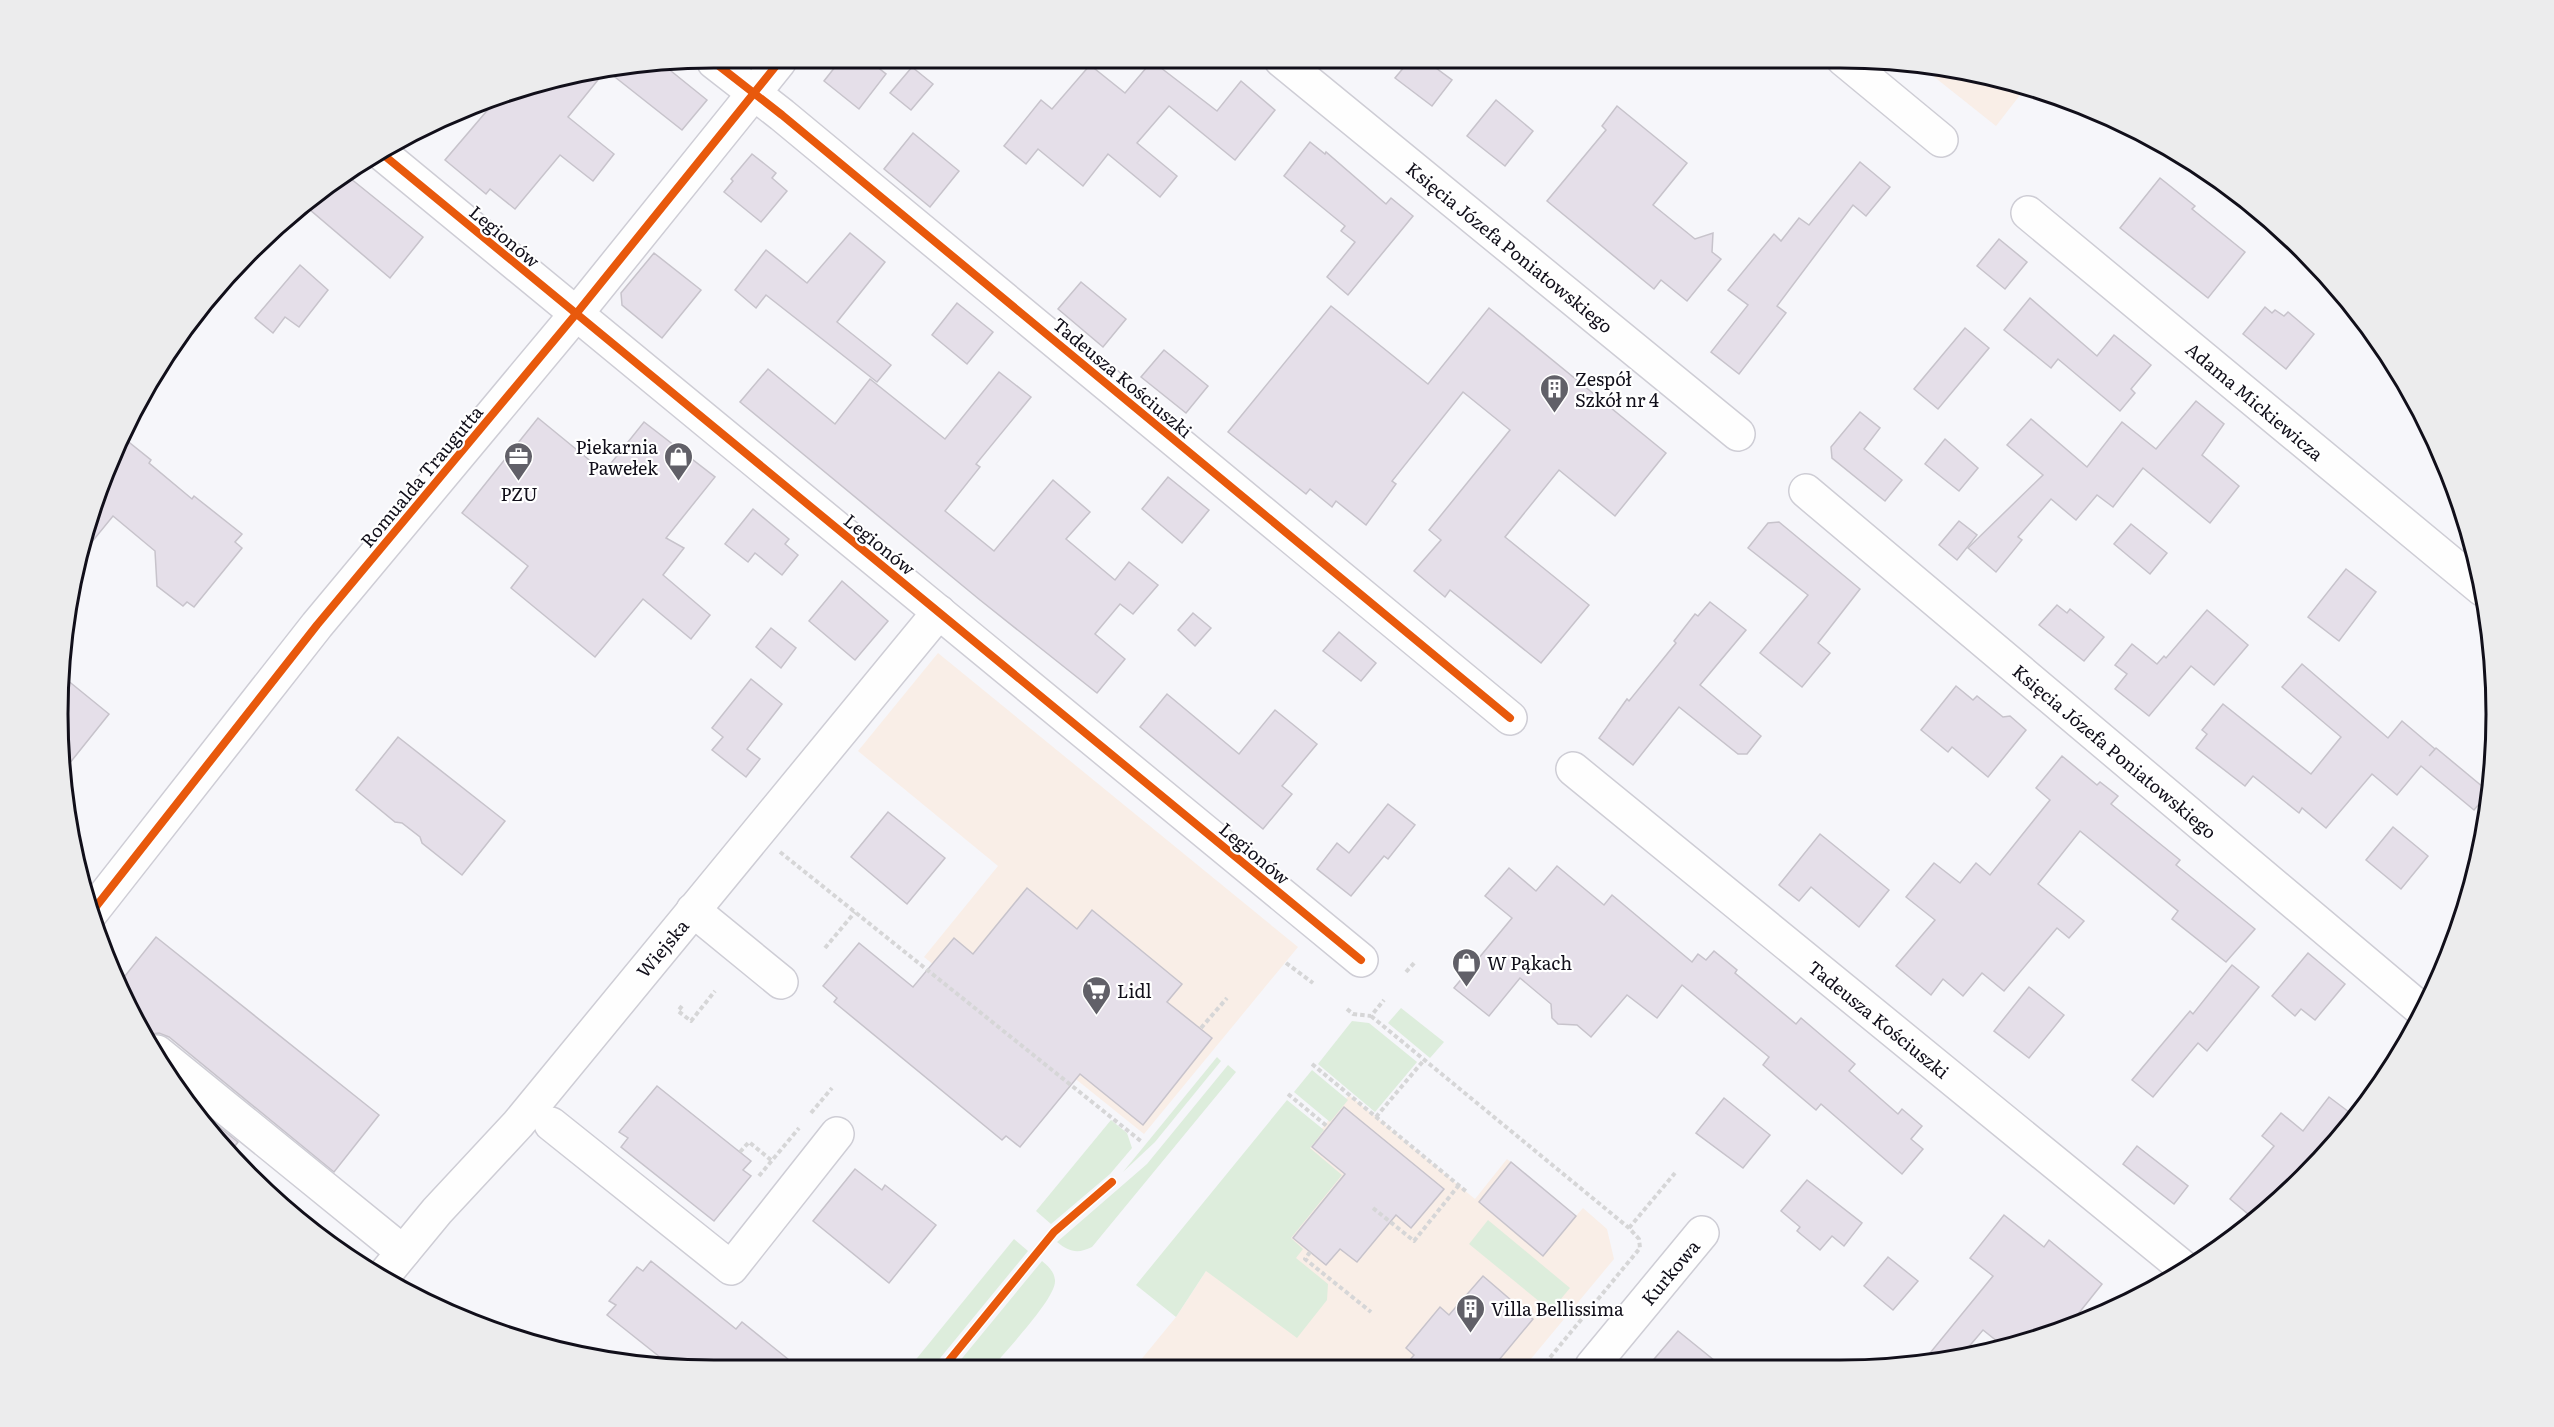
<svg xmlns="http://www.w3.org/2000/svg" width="2554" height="1427" font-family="Literata,serif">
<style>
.commercial{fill:#f9eee7}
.green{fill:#ddeddc}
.building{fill:#e5dfe9;stroke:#c7c3cb;stroke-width:1.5}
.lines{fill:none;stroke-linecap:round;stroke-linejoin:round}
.minor-casing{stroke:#cecdd5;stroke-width:36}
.path{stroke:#d6d6d7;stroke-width:4;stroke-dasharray:4.5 3;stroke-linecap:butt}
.minor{stroke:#fefefe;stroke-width:33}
.cycleway-casing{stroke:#fff;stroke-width:11}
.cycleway{stroke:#e8590c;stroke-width:8}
.labels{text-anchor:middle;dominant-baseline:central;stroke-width:4.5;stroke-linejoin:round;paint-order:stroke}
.street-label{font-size:18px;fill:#110f1a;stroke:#fff}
.poi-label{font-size:18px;fill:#110f1a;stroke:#fff;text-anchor:start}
.rim{fill:none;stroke:#110f1a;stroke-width:3}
</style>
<rect width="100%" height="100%" fill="#f6f6fa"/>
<g class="commercial">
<polygon points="1918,64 2011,79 2027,86 1996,126"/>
<polygon points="938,653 1298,947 1144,1134 924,957 998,866 858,751"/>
<polygon points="1349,1095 1475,1199 1507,1159 1576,1216 1583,1208 1607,1229 1614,1259 1525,1366 1135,1367 1176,1317 1206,1271"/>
</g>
<g class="green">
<polygon points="1401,1008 1444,1042 1430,1058 1388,1023"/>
<polygon points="1352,1021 1369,1023 1417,1062 1375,1112 1318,1064"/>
<polygon points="1217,1057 1221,1061 1155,1142 1123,1172"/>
<path d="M 1228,1065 L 1236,1072 L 1092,1247 C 1078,1254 1069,1252 1057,1242 L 1147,1164 Z"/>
<polygon points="1312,1070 1348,1100 1330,1122 1294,1092"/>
<polygon points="1287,1100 1324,1130 1310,1148 1342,1175 1291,1238 1303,1249 1296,1258 1328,1284 1327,1300 1297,1338 1206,1271 1176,1317 1136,1285"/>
<polygon points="1111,1120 1127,1133 1132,1148 1110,1174 1051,1224 1036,1211"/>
<polygon points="1488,1220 1570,1288 1551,1311 1469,1244"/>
<polygon points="1014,1239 1028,1251 932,1368 909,1368"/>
<path d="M 1042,1261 C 1048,1266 1054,1271 1055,1280 C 1057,1298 1005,1351 992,1368 L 954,1368 Z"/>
</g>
<g class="building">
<polygon points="1410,60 1425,60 1452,80 1432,106 1395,78"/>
<polygon points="1152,61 1217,111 1241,81 1275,110 1235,160 1169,106 1137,143 1177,176 1160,197 1108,154 1083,186 1038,149 1026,164 1004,146 1041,100 1052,109 1090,65 1125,93"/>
<polygon points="839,62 871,62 886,74 859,109 824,81"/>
<polygon points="627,63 661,63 707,100 682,130 606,70 568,117 614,154 593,181 560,155 515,209 490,189 486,194 445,160 503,92"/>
<polygon points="912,67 933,84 911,110 890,93"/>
<polygon points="1496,100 1533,131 1505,166 1467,136"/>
<polygon points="1617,106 1687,163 1653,205 1695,239 1713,233 1712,252 1721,259 1687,301 1661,280 1654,289 1547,201 1606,130 1602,126"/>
<polygon points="913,133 959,171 930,207 884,169"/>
<polygon points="1310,142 1325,154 1326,152 1386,204 1391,198 1413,216 1348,295 1327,277 1355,242 1341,231 1345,226 1284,176"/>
<polygon points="752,154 776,173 772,178 787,191 761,222 724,192 733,181 731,179"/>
<polygon points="1860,162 1890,187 1866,216 1853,205 1777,306 1786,313 1739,374 1711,352 1748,305 1728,290 1774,234 1781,241 1799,218 1809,225"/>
<polygon points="345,174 423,237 390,278 302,203"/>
<polygon points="2160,178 2195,206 2192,209 2245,252 2208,298 2120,228"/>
<polygon points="850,233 885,262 837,322 891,365 877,382 766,295 756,308 735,290 766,250 807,283"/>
<polygon points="1999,239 2027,262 2005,289 1977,266"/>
<polygon points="654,253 701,290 662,338 622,305 621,293"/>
<polygon points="300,265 328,290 299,327 285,317 273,333 255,318"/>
<polygon points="1081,282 1126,319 1103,347 1058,309"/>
<polygon points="2030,298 2097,356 2114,335 2151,365 2131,389 2135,393 2120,411 2058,359 2051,368 2004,330"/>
<polygon points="957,303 993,332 967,364 932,335"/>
<polygon points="1331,306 1428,384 1489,308 1666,453 1615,516 1559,470 1505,537 1589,605 1541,663 1450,590 1445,597 1414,571 1441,540 1429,530 1510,430 1463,392 1392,481 1396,484 1366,525 1336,501 1332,507 1310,489 1306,494 1228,432"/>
<polygon points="2265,307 2272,313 2275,310 2284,316 2288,312 2314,334 2286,369 2243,334"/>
<polygon points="1965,328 1989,348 1938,409 1914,389"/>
<polygon points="1164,350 1208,386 1186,413 1141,377"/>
<polygon points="768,369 835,424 870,379 945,439 999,372 1031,397 976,464 980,467 945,511 994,551 1053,480 1090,512 1066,539 1115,580 1129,562 1158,585 1133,614 1120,604 1095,634 1125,659 1097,693 980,600 740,402"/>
<polygon points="2196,401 2224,424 2202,455 2239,486 2210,523 2143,468 2113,507 2097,495 2076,520 2051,499 2018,537 2022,540 1996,572 1968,548 2043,475 2007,445 2031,419 2087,467 2122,422 2156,449"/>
<polygon points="1860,412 1880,428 1864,449 1902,480 1885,501 1832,458 1831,447"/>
<polygon points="538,418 604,472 644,422 715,477 666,538 684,548 663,575 710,615 691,639 643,599 595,657 511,588 528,566 462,513"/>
<polygon points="120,435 151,460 149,463 192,499 194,496 242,534 235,542 242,548 194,607 187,602 183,606 157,586 155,551 113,516 78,559 77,558 79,543"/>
<polygon points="1945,439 1978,468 1959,491 1925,464"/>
<polygon points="1168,477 1209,510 1182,543 1142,509"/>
<polygon points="753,509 789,539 785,544 798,555 782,575 755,553 748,562 725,544"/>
<polygon points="1959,521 1977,535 1957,560 1939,545"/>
<polygon points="1779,522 1860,589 1818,643 1830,653 1802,687 1760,653 1808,595 1748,548 1768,523"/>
<polygon points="2131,524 2167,553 2150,574 2114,544"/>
<polygon points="2346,569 2376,592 2339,641 2308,617"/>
<polygon points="842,581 888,621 855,660 809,621"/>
<polygon points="1710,602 1746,630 1700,685 1761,736 1747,754 1738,754 1679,707 1633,765 1599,738 1627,699 1629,701 1676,643 1674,641 1695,614 1698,616"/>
<polygon points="2057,605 2067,613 2070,609 2104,637 2084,661 2039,625"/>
<polygon points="2207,610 2248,645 2214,685 2191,666 2149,716 2115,689 2127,674 2115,665 2132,644 2157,664 2164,656 2166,658"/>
<polygon points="1193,613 1211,628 1195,646 1178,630"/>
<polygon points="771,628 796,648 781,668 756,647"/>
<polygon points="1339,632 1376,663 1361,681 1323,651"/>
<polygon points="2302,664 2388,738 2402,721 2435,749 2429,756 2436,748 2489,792 2474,810 2421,766 2397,795 2372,774 2326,828 2302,808 2299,813 2253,776 2245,786 2196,748 2207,734 2202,730 2223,704 2311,774 2341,737 2282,687"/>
<polygon points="61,675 109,714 61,774 58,756"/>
<polygon points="751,679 782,704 747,749 760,759 746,777 712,750 723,737 712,728"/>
<polygon points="1956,686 1973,700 1977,696 2003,717 2010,716 2026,730 1988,777 1952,747 1948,752 1921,730"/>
<polygon points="1167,694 1239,754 1275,710 1317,744 1282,786 1292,794 1263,829 1140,727"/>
<polygon points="398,737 505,821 462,875 422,843 420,837 402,823 395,822 356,790"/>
<polygon points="2062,756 2097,785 2100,782 2118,796 2111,804 2180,860 2176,865 2255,929 2226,962 2172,919 2178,911 2080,831 2038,884 2084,921 2069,938 2057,928 2004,991 1982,973 1963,996 1943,979 1931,995 1896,966 1935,920 1906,897 1934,863 1960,883 1976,863 1990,875 2050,800 2036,788"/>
<polygon points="1388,804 1415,825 1388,859 1384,856 1351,896 1317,869 1337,843 1349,853"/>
<polygon points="888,812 945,858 907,904 851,857"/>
<polygon points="2393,827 2428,856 2401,889 2366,860"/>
<polygon points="1820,834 1889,890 1859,927 1811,887 1799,901 1779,885"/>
<polygon points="1557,866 1604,905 1612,895 1692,962 1698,954 1706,960 1714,951 1737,970 1735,973 1796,1024 1801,1018 1855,1064 1849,1071 1898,1114 1902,1109 1922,1126 1911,1139 1923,1149 1902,1174 1821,1104 1816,1110 1763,1065 1769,1057 1682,985 1657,1018 1627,995 1591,1037 1577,1025 1558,1024 1552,1018 1551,1004 1520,978 1489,1016 1454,988 1512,918 1485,896 1509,868 1536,891"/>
<polygon points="1027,888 1077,929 1092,910 1182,984 1167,1002 1212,1038 1143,1125 1080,1074 1020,1147 1006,1136 1002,1140 834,1002 837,998 823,986 859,943 913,987 954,938 973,954"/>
<polygon points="156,937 379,1115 334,1172 169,1037 159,1033 151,1034 144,1039 117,986"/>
<polygon points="2308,953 2345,984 2315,1020 2301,1009 2295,1016 2272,996"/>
<polygon points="2232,965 2259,987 2207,1051 2198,1043 2153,1097 2132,1080 2190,1011 2193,1014"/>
<polygon points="2029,987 2064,1015 2029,1058 1994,1031"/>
<polygon points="657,1086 751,1161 743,1170 751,1176 714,1221 621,1147 628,1138 619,1132"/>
<polygon points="2329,1097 2353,1115 2289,1190 2254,1219 2230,1199 2274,1146 2262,1136 2281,1113 2303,1131"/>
<polygon points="1724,1098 1770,1135 1743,1168 1696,1133"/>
<polygon points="187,1101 238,1142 228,1155 220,1146"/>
<polygon points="1344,1107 1444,1189 1411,1228 1396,1215 1357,1262 1340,1249 1326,1265 1293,1238 1345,1174 1312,1147"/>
<polygon points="2137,1146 2188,1186 2174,1204 2123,1164"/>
<polygon points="1511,1162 1576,1216 1543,1256 1479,1202"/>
<polygon points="855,1169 882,1190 885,1185 936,1225 889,1283 813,1221"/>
<polygon points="1807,1180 1862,1223 1844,1246 1832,1236 1820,1250 1797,1231 1800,1227 1781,1211"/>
<polygon points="2004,1215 2044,1247 2049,1240 2102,1284 2067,1328 2052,1335 2003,1346 1983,1330 1961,1356 1921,1364 1993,1276 1970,1258"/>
<polygon points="1888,1257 1918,1281 1893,1310 1864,1286"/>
<polygon points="651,1261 736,1329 742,1322 799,1368 675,1369 607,1315 616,1305 609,1301 637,1267 643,1271"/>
<polygon points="1483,1276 1533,1319 1494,1366 1405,1366 1414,1355 1406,1348 1440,1307 1449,1315"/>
<polygon points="1678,1331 1720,1365 1649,1365"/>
</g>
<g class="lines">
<defs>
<g id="minor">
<polyline points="1843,59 1941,140"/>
<polyline points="1281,60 1738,434"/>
<polyline points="714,62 782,115 1510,718"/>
<polyline points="380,152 1361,960"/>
<polyline points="2028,213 2482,589"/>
<polyline points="1806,491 2423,1011"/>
<polyline points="1573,769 2185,1269"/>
<polyline points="693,910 781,982"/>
<polyline points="91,913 317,625 576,314 779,62"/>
<polyline points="157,1052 403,1252"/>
<polyline points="551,1124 731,1268 837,1134"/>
<polyline points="381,1279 437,1211 518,1124 939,612"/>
<polyline points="1592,1366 1702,1233"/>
</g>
</defs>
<use href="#minor" class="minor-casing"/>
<g class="path">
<polyline points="780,852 1142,1142"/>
<polyline points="825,948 855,912"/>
<polyline points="1286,963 1313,983"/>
<polyline points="1406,972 1416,961"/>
<polyline points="682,1006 678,1011 691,1021 715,991"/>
<polyline points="1347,1009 1353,1014 1371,1016 1384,1000"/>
<polyline points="1371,1016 1629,1228 1639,1239 1640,1248 1543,1366"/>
<polyline points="1201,1028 1227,998"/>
<polyline points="1312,1064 1468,1193"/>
<polyline points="1288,1094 1328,1127"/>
<polyline points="811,1113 832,1088"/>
<polyline points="1376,1117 1424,1060"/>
<polyline points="740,1152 749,1142 771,1160"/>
<polyline points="759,1176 799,1128"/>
<polyline points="1373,1208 1414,1241 1459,1185"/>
<polyline points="1629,1228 1675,1173"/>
<polyline points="1310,1252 1305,1259 1371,1312"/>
</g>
<use href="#minor" class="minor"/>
<defs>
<g id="cycleway">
<polyline points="714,62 782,115 1510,718"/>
<polyline points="380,152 1361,960"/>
<polyline points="91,913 317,625 576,314 779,62"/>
<polyline points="943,1368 1054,1232 1112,1182"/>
</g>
</defs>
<use href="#cycleway" class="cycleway-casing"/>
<use href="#cycleway" class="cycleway"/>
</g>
<defs>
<symbol id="building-pin" viewBox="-11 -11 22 30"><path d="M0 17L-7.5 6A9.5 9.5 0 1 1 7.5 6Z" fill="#616068" stroke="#fff"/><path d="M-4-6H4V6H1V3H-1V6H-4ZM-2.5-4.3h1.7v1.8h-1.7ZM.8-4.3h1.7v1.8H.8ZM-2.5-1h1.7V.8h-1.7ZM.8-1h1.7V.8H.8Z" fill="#fff"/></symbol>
<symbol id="office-pin" viewBox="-11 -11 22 30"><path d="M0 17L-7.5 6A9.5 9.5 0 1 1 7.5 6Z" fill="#616068" stroke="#fff"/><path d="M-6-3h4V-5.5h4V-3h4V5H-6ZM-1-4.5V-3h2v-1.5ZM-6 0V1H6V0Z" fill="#fff"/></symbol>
<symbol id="shop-pin" viewBox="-11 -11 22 30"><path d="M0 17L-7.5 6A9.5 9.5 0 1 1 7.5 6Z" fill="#616068" stroke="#fff"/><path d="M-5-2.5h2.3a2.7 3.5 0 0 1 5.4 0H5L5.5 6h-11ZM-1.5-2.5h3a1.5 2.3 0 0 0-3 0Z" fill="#fff"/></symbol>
<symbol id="supermarket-pin" viewBox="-11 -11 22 30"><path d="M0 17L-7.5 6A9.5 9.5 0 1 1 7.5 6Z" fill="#616068" stroke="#fff"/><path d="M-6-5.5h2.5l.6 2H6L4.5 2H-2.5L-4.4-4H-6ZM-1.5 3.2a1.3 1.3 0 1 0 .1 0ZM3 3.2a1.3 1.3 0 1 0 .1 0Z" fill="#fff"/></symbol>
</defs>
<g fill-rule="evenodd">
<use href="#building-pin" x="1538" y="372" width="33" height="45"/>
<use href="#office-pin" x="502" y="440" width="33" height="45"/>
<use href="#shop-pin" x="662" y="440" width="33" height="45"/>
<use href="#shop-pin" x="1450" y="946" width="33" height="45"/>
<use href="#supermarket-pin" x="1080" y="974" width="33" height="45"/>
<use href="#building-pin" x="1454" y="1292" width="33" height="45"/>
</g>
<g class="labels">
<g class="street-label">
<text transform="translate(505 236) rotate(40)">Legionów</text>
<text transform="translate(1510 247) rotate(39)">Księcia Józefa Poniatowskiego</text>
<text transform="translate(1123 377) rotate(40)">Tadeusza Kościuszki</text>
<text transform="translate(2255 401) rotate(40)">Adama Mickiewicza</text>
<text transform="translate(421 476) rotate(-50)">Romualda Traugutta</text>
<text transform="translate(880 544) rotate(39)">Legionów</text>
<text transform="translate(2115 751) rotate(40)">Księcia Józefa Poniatowskiego</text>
<text transform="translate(1255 853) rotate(40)">Legionów</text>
<text transform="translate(662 948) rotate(-50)">Wiejska</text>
<text transform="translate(1879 1019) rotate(39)">Tadeusza Kościuszki</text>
<text transform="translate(1670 1272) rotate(-50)">Kurkowa</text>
</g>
<g class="poi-label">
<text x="1575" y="378">Zespół<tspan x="1575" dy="21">Szkół nr 4</tspan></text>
<text x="658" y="446" text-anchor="end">Piekarnia<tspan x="658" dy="21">Pawełek</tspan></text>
<text x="519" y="493" text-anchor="middle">PZU</text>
<text x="1487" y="962">W Pąkach</text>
<text x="1117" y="990">Lidl</text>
<text x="1491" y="1308">Villa Bellissima</text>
</g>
</g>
<path d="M0 0H2554V1427H0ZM714 68H1840A646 646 0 0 1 2486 714V714A646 646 0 0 1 1840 1360H714A646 646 0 0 1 68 714V714A646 646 0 0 1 714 68Z" fill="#ececed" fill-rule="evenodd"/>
<path class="rim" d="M714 68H1840A646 646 0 0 1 2486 714V714A646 646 0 0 1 1840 1360H714A646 646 0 0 1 68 714V714A646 646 0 0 1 714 68Z"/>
</svg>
